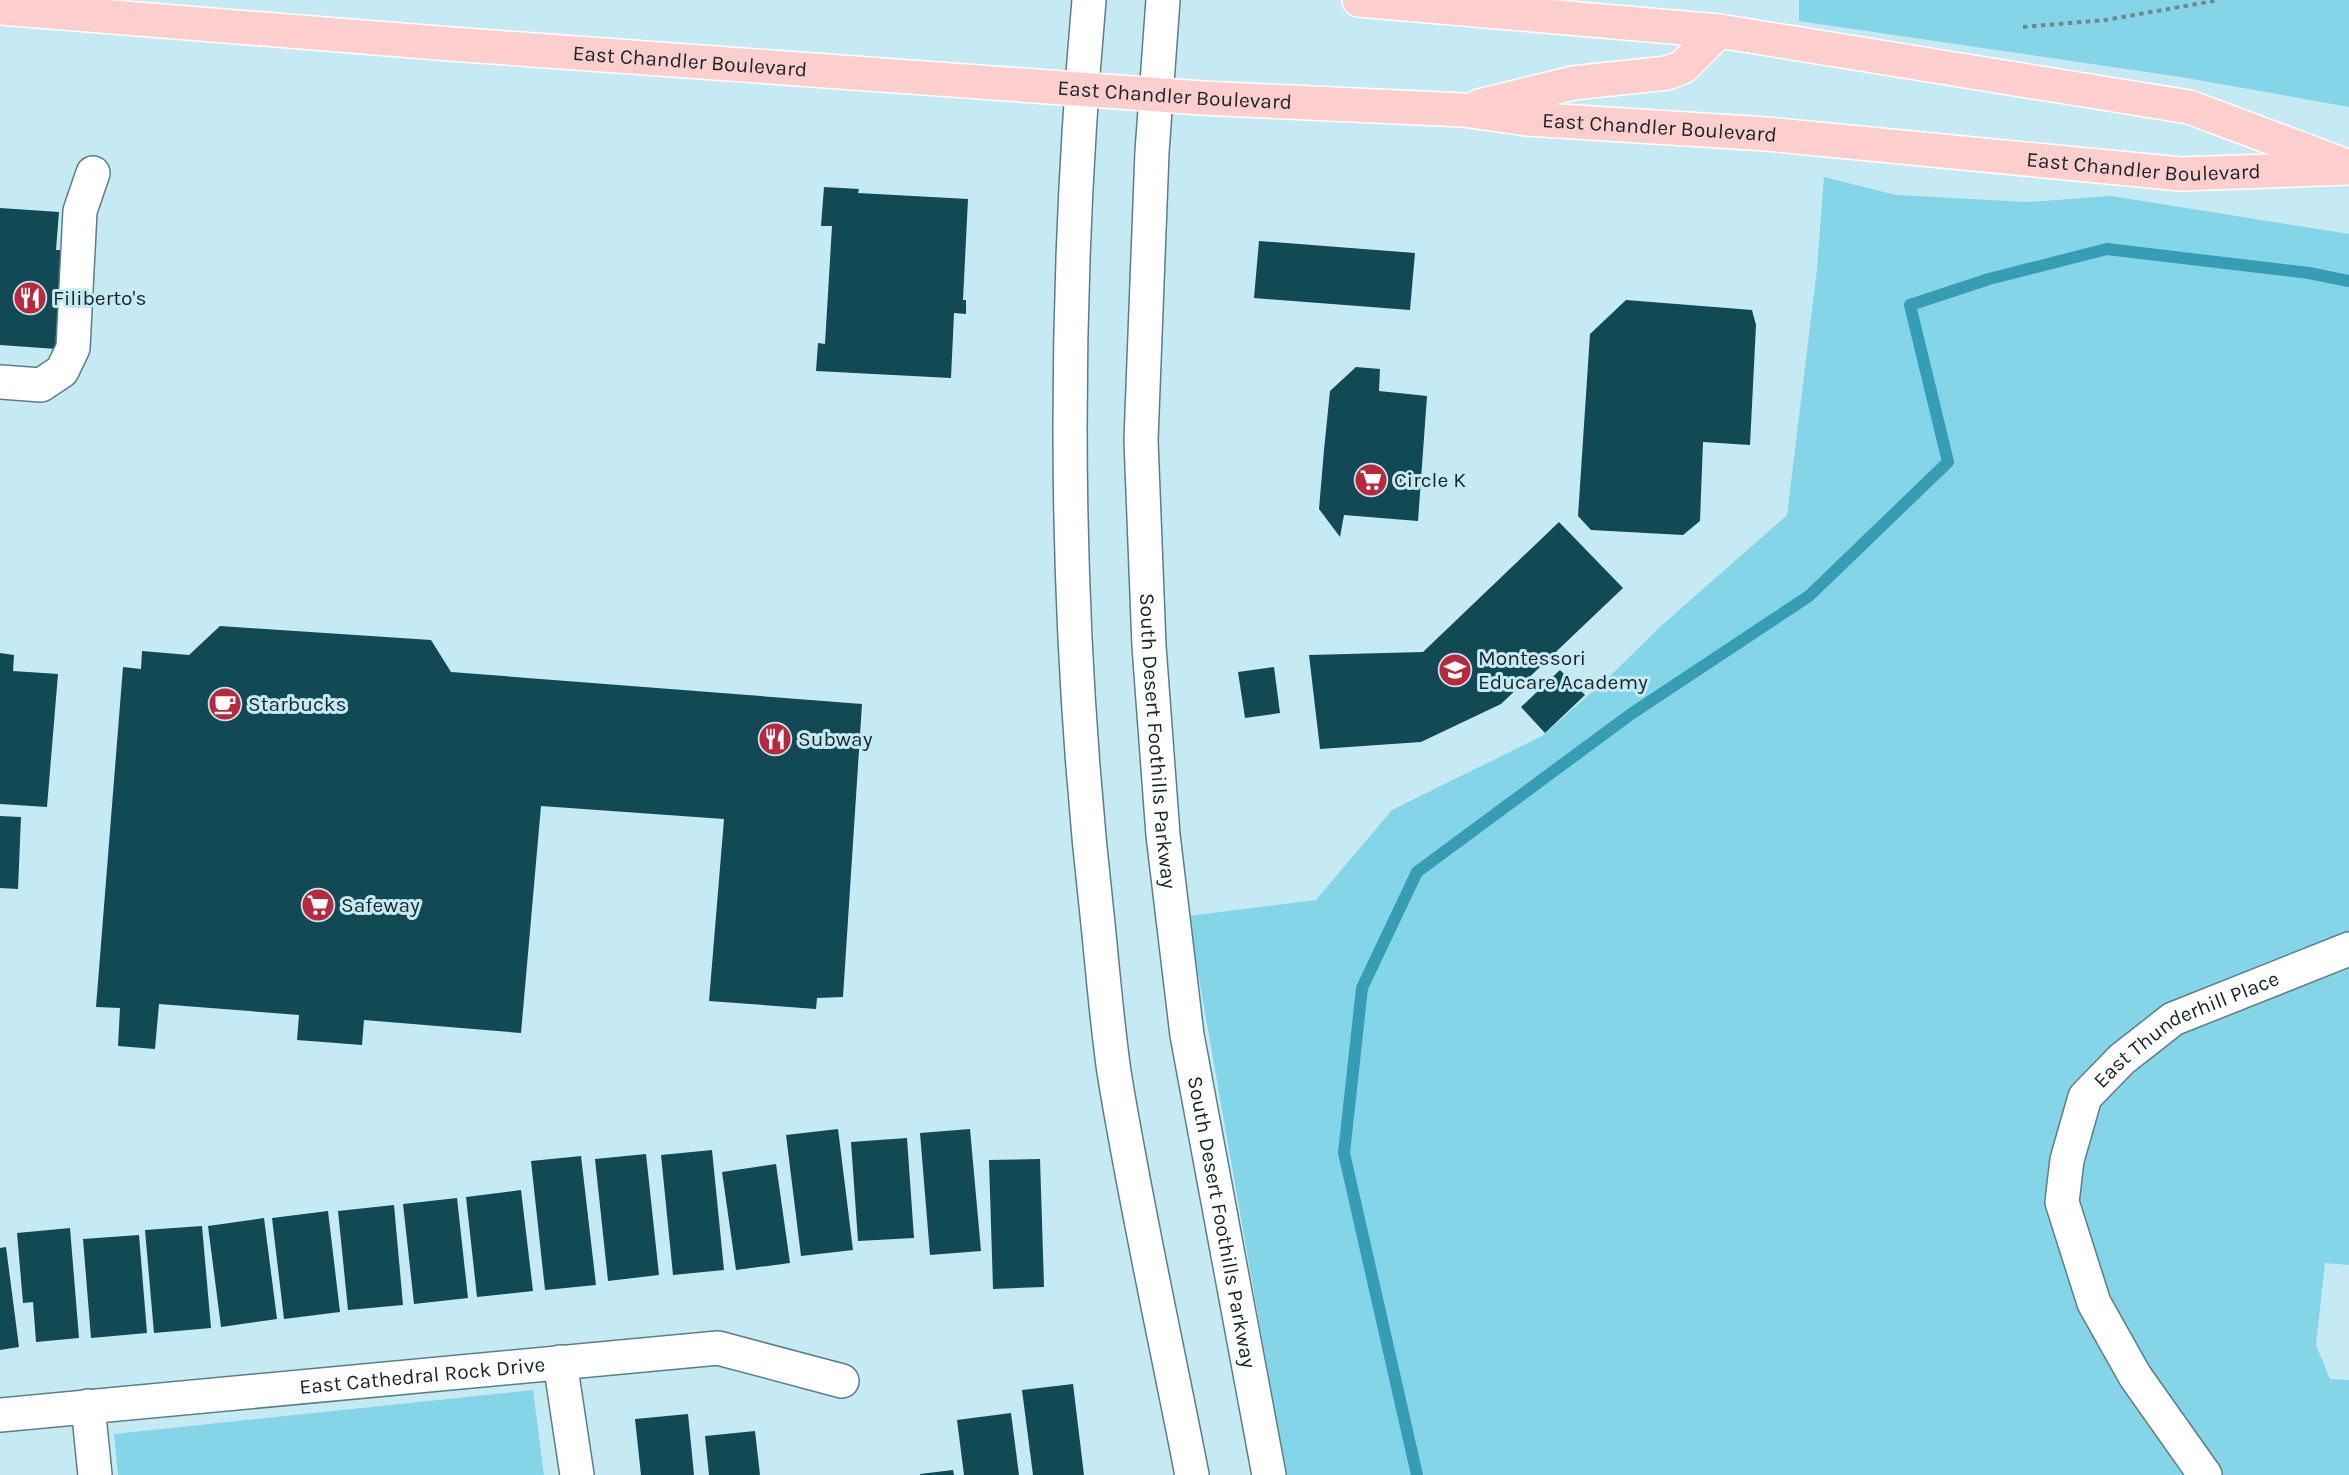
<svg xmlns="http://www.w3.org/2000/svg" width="2349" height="1475" font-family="Karla,sans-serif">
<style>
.green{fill:#85d5e9}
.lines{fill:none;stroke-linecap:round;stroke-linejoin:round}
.stream{stroke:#369db4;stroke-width:12}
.building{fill:#114955}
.minor-casing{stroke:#5c7e86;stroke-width:36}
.major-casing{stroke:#fff;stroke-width:36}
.path{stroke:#6f888e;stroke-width:4;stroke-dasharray:4.5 4.5;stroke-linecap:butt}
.minor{stroke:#fff;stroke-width:33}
.major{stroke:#fdcece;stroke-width:33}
.labels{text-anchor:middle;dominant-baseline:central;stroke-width:6;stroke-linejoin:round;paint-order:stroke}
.street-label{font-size:21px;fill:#182529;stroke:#c6eaf3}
.poi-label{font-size:21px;fill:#182529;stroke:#c6eaf3;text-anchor:start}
</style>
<rect width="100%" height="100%" fill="#c6eaf3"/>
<g class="green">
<polygon points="1799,0 2349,0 2349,107 2181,77 1799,21"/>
<polygon points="1824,177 1896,195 2027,202 2111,196 2349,234 2349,1265 2325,1263 2316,1345 2330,1379 2349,1380 2349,1475 1286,1475 1188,916 1316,900 1392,810 1542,736 1608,678 1661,626 1787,515 1817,269"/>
<polygon points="533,1390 544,1475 118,1475 114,1434"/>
</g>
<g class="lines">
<polyline class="stream" points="1417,1475 1344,1153 1362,988 1417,872 1631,714 1809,596 1948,462 1910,305 1989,279 2107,249 2309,273 2349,281"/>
</g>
<g class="building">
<polygon points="824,187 859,189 858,193 968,199 963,300 966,300 966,314 954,313 951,378 816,371 818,343 825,344 832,226 821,226"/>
<polygon points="0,208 59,212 56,250 64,250 57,349 0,345"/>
<polygon points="1259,241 1415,253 1410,310 1254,298"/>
<polygon points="1626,300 1752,310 1756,325 1750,445 1703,442 1700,521 1683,535 1591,530 1578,516 1590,334"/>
<polygon points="1356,367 1380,369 1379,391 1427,396 1418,521 1344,515 1340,537 1319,509 1324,450 1330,391"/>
<polygon points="1559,522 1623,588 1501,704 1421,742 1320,749 1309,655 1423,652"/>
<polygon points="220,626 431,640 451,672 862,704 843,997 817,998 816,1009 709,1001 724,819 541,806 521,1033 364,1020 362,1045 297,1040 299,1015 159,1004 155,1049 118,1046 120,1008 96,1007 123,667 141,669 142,651 189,655"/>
<polygon points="0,653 14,655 13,671 58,674 47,807 0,804"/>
<polygon points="1274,667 1280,713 1245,718 1238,672"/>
<polygon points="1560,670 1585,695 1545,733 1521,707"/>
<polygon points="0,816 21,817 18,889 0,888"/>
<polygon points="838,1129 853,1250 801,1256 786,1135"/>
<polygon points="970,1129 981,1251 930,1255 920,1133"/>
<polygon points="907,1138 914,1238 858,1241 851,1142"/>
<polygon points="712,1150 724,1270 673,1275 661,1155"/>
<polygon points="646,1154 659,1275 608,1281 595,1159"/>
<polygon points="581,1156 596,1285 545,1290 531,1161"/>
<polygon points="1040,1159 1044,1287 993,1289 989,1160"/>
<polygon points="776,1164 790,1263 736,1270 722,1172"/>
<polygon points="521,1190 533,1291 477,1297 466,1197"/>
<polygon points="457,1198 468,1298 414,1304 403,1204"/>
<polygon points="394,1205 403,1305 348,1310 338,1211"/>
<polygon points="328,1211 340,1312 284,1319 272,1218"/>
<polygon points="264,1218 277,1319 221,1327 208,1226"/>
<polygon points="202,1226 211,1328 154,1333 145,1230"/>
<polygon points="70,1228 79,1338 36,1342 33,1302 23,1303 17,1233"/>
<polygon points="139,1235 147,1333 91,1338 83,1239"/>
<polygon points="6,1247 19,1347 0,1350 0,1248"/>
<polygon points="1073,1384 1084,1475 1033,1475 1022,1390"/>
<polygon points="1011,1413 1019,1475 964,1475 957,1420"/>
<polygon points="688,1414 694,1475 641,1475 635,1419"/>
<polygon points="755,1431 760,1475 709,1475 705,1436"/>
<polygon points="953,1470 954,1475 920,1475 920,1474"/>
</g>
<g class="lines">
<defs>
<g id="minor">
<path d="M 1089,0 C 1062,307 1063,618 1098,924 C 1103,973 1107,1023 1114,1072 C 1136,1207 1166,1341 1192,1475"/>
<path id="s1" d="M 1163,0 L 1152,152 L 1141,440 L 1149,646 L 1163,835 L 1187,1035 L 1269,1475"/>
<polyline points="0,382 41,385 62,371 73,348 80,211 93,173"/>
<polyline points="560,1362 577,1475"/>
<polyline points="88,1406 95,1475"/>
<path id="s2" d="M 0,1415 L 718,1348 L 842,1381"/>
<path id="s3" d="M 2205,1475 L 2135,1376 L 2094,1303 L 2062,1202 L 2067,1160 L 2085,1097 L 2122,1059 L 2173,1019 L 2349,949"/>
</g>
<g id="major">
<polyline points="1359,0 1719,31 2189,107 2339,163"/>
<path id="s4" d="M 0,8 L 451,44 L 1202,98 L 1463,110 L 1527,119 L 1767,134 L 2181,174 L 2349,168"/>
<polyline points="1479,106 1573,83 1667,73 1683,67 1719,31"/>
</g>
</defs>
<use href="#minor" class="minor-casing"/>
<use href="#major" class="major-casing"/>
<polyline class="path" points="2023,27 2106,20 2219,0"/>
<use href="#minor" class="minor"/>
<use href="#major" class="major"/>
</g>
<defs>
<symbol id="restaurant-disc" viewBox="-11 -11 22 22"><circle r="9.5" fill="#b9283c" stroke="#c6eaf3"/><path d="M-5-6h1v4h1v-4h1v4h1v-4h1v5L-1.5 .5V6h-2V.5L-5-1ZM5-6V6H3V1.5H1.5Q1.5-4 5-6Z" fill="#fff"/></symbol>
<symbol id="supermarket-disc" viewBox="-11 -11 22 22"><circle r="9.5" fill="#b9283c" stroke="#c6eaf3"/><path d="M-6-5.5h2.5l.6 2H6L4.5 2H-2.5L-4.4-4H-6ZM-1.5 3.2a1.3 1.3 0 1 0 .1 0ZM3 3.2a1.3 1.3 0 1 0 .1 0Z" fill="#fff"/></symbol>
<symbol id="school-disc" viewBox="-11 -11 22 22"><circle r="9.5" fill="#b9283c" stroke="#c6eaf3"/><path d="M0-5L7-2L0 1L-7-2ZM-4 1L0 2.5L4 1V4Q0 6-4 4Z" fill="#fff"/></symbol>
<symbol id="cafe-disc" viewBox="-11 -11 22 22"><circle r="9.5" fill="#b9283c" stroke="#c6eaf3"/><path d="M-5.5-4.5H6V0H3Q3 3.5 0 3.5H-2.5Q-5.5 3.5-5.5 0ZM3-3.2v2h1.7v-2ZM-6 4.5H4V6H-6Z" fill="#fff"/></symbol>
</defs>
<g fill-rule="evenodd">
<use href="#restaurant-disc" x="11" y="279" width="38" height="38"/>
<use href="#supermarket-disc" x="1352" y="461" width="38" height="38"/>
<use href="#school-disc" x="1436" y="651" width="38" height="38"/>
<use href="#cafe-disc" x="206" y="685" width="38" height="38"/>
<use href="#restaurant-disc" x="756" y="720" width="38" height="38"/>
<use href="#supermarket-disc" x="299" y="886" width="38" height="38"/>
</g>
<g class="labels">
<g class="street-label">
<text stroke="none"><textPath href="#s4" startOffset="692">East Chandler Boulevard</textPath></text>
<text stroke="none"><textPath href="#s4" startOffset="1178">East Chandler Boulevard</textPath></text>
<text stroke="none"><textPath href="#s4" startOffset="1664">East Chandler Boulevard</textPath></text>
<text stroke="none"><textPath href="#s4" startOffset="2150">East Chandler Boulevard</textPath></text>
<text stroke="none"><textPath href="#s1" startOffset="742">South Desert Foothills Parkway</textPath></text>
<text stroke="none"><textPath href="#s3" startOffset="543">East Thunderhill Place</textPath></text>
<text stroke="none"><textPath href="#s1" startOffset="1228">South Desert Foothills Parkway</textPath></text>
<text stroke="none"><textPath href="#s2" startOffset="424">East Cathedral Rock Drive</textPath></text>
</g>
<g class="poi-label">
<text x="53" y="298">Filiberto's</text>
<text x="1394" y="480">Circle K</text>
<text x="1478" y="658">Montessori<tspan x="1478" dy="24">Educare Academy</tspan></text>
<text x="248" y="704">Starbucks</text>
<text x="798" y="739">Subway</text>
<text x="341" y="905">Safeway</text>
</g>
</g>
</svg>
